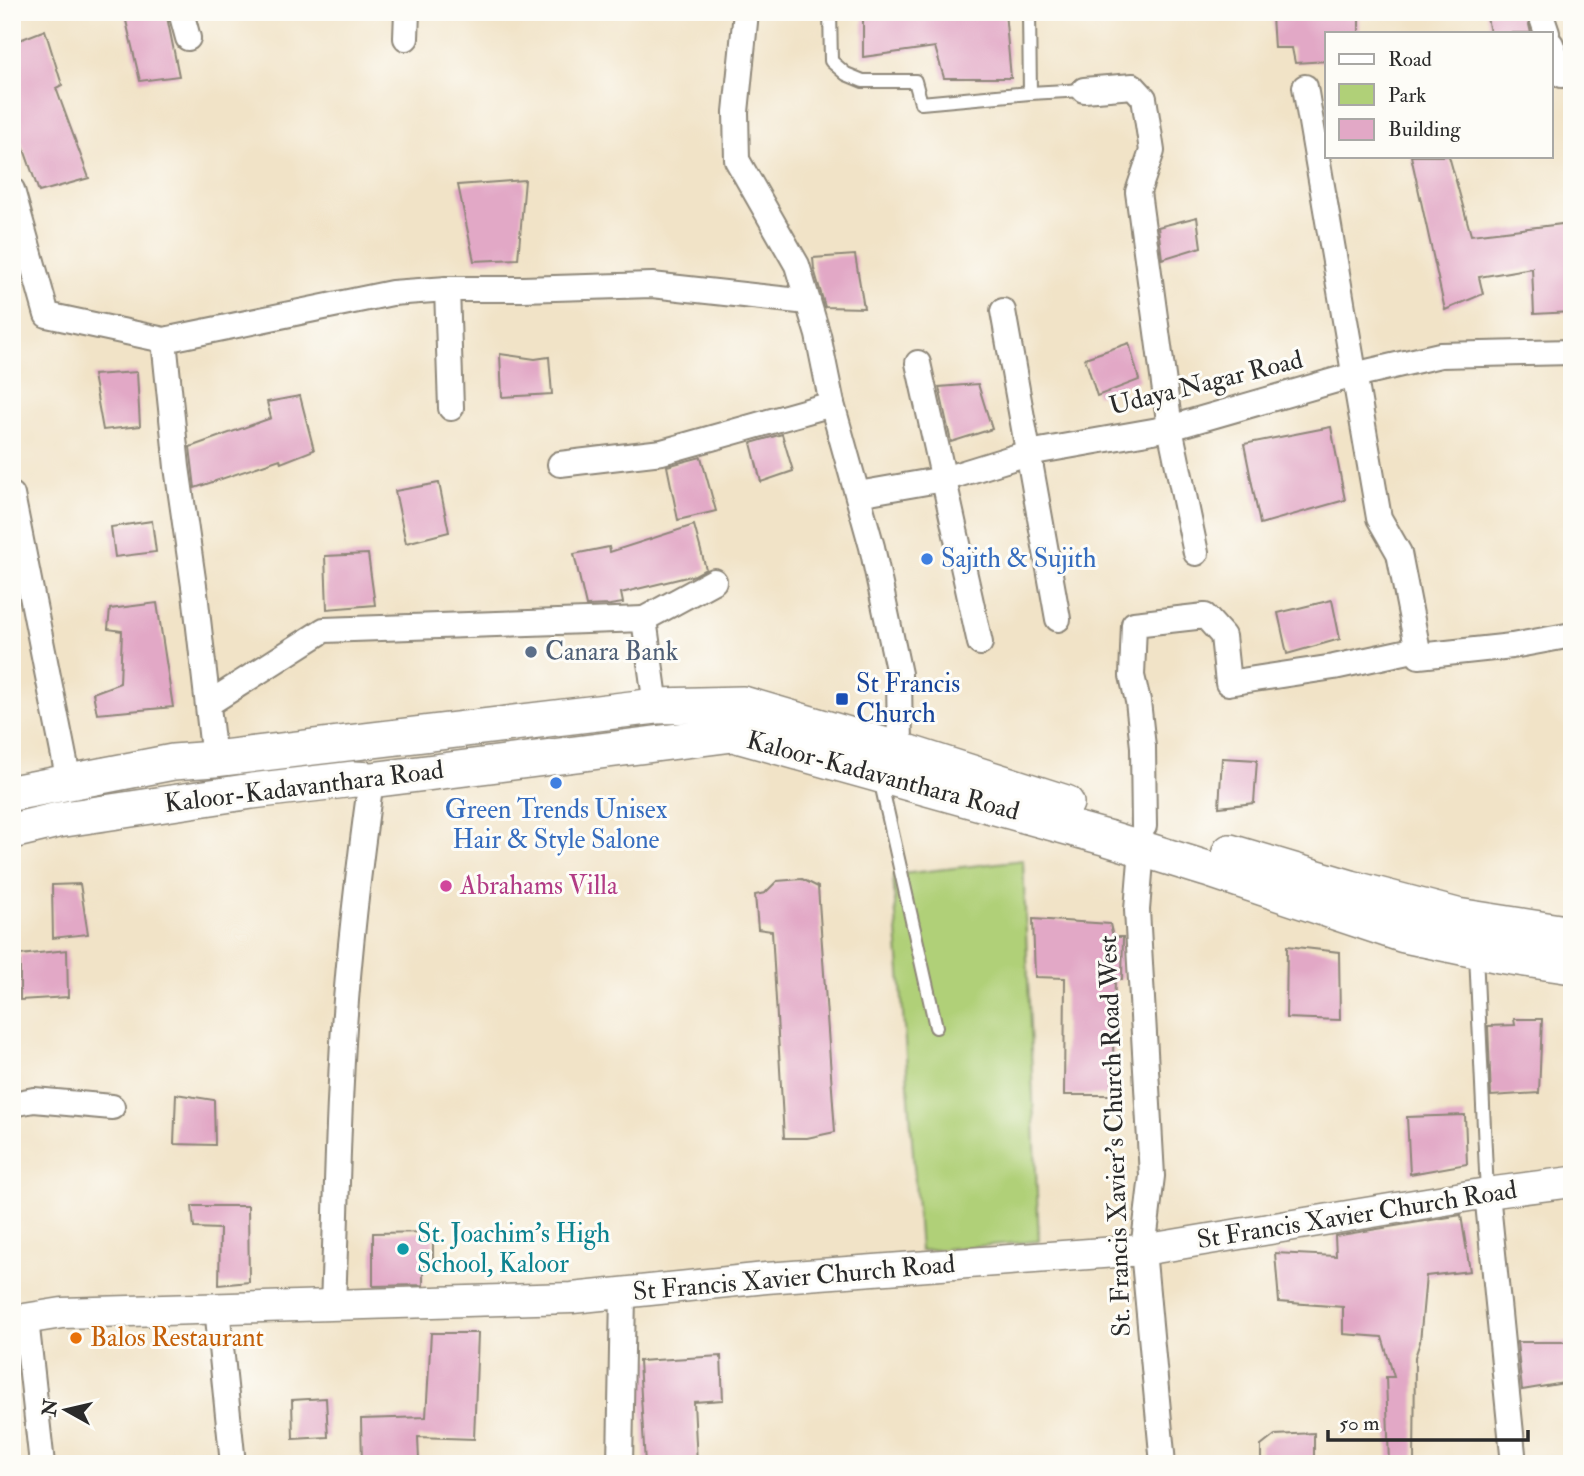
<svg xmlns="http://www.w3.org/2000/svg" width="1584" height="1476" font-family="'IM FELL Double Pica',serif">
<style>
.green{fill:#b0d078;stroke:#6e7e52;stroke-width:2}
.building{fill:#e2a8c6}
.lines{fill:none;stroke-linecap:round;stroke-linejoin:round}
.service-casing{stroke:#8e8779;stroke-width:16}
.minor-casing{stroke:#8e8779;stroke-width:28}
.tertiary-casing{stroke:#8e8779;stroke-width:33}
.secondary-casing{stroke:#8e8779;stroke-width:38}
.service{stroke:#fff;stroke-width:12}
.minor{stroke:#fff;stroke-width:24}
.tertiary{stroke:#fff;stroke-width:30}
.secondary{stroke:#fff;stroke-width:35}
.shop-dot{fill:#3f7fe0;stroke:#fdfcf7;stroke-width:2.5}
.service-dot{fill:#5c6f8a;stroke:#fdfcf7;stroke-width:2.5}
.transit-dot{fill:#1a4fb4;stroke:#fdfcf7;stroke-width:2.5}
.hotel-dot{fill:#d1479c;stroke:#fdfcf7;stroke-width:2.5}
.culture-dot{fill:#0f9aa8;stroke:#fdfcf7;stroke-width:2.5}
.food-dot{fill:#e8710a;stroke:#fdfcf7;stroke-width:2.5}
.labels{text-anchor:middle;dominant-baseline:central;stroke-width:6;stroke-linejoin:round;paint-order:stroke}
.street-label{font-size:26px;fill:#2b2b2b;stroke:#fdfcf7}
.shop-label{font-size:26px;fill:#366cbe;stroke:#fdfcf7;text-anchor:start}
.service-label{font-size:26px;fill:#4e5e75;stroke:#fdfcf7;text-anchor:start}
.transit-label{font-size:26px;fill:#164399;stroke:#fdfcf7;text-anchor:start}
.hotel-label{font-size:26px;fill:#b23c85;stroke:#fdfcf7;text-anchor:start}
.culture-label{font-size:26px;fill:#0d838f;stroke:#fdfcf7;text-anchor:start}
.food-label{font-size:26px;fill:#c56008;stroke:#fdfcf7;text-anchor:start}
</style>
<rect width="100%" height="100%" fill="#fdfcf7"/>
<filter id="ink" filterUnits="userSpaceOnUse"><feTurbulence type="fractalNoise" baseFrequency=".0143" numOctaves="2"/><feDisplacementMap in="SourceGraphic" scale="14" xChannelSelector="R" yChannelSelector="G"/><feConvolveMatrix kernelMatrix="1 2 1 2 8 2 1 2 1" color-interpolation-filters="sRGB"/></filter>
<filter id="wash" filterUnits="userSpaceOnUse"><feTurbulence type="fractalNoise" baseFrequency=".00686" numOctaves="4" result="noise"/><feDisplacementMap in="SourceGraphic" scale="28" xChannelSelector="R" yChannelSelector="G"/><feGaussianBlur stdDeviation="1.57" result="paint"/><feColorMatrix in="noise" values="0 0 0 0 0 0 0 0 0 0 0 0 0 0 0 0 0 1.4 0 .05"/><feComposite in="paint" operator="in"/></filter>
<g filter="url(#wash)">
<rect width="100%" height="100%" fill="#f1e3c7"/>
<polygon class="green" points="1023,860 1039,1241 920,1251 893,875"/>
<g id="blocks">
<g class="building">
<polygon points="124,12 166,12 179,76 140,81"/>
<polygon points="863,12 1005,12 1011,78 944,78 935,47 863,57"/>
<polygon points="1295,12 1359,12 1359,33 1327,33 1327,61 1295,63 1292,48 1274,48 1272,16 1295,15"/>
<polygon points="1486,12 1526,12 1531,33 1490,33"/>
<polygon points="45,30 62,85 56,88 89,178 39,192 12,115 12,43"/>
<polygon points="1411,156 1449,156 1471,235 1571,223 1568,275 1572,275 1572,312 1534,314 1532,268 1479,277 1483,294 1445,310"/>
<polygon points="525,180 518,259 474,261 458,185"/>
<polygon points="1197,217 1201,247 1162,259 1158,227"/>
<polygon points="855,255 864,308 825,307 814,269 813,258"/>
<polygon points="1129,343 1139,380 1097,396 1085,358"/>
<polygon points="500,354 535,359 549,357 552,394 502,397"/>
<polygon points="137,372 140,426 103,430 93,375"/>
<polygon points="978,384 992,429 951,442 939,387"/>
<polygon points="300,396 314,450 281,463 280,459 195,488 190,447 271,418 267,402"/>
<polygon points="1331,427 1345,500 1260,524 1244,444"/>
<polygon points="782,434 793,471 761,482 751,443"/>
<polygon points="701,457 716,511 678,520 667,466"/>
<polygon points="439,483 449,532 406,543 395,491"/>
<polygon points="152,521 156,552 115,557 111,527"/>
<polygon points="694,525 706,569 695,575 621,593 623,603 610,605 586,606 574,554 609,547 610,552"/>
<polygon points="368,554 375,605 327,609 325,556"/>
<polygon points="1332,600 1340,639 1287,654 1278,613"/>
<polygon points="157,603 173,707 97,714 93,693 120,683 122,631 108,629 110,609"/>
<polygon points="1222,758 1257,760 1254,803 1219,807"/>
<polygon points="802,879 818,887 835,1132 807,1138 784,1138 772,931 758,929 755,895 765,893 777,881"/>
<polygon points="80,884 88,934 53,938 52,885"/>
<polygon points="1033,919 1110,924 1113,937 1123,937 1122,979 1115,979 1112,1095 1064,1095 1065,978 1035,977"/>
<polygon points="1287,946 1339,952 1340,1020 1286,1018"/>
<polygon points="67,950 68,997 20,1000 20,955"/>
<polygon points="1514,1019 1542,1019 1539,1093 1491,1096 1488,1026 1515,1025"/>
<polygon points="176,1094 214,1100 215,1145 174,1144"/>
<polygon points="1465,1115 1467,1164 1410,1174 1407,1117"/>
<polygon points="192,1206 248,1206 249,1282 219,1285 220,1229 194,1228"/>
<polygon points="1461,1215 1470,1271 1426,1276 1420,1342 1415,1357 1414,1464 1389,1464 1386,1377 1394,1377 1382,1337 1343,1334 1343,1307 1279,1302 1275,1253 1336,1256 1335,1236"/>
<polygon points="433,1232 433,1265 423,1265 423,1285 373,1286 373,1233"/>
<polygon points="431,1333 478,1333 474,1439 418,1437 419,1461 362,1463 361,1419 426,1417"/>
<polygon points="1517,1342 1567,1342 1572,1362 1572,1378 1564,1383 1522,1390"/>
<polygon points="721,1356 723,1400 694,1402 697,1464 645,1464 639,1361"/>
<polygon points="326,1398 328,1437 293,1439 292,1400"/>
<polygon points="1314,1433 1314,1464 1261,1464 1261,1446 1275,1435"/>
</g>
</g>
</g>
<g filter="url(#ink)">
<use href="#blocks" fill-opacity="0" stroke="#8e8779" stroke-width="2"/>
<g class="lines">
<defs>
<g id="service">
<polyline points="830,12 831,61 846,74 863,81 915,81 921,103 1030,93 1084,90"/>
<polyline points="1029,12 1030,93"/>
<polyline points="880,779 936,1027"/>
<polyline points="1476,954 1487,1193"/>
</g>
<g id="minor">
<polyline points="181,12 188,38"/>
<polyline points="746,12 736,112 737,160 797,265 818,335 832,404 872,547 899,674 900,750"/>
<polyline points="1540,12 1547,33"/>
<polyline points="406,38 407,12"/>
<polyline points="1551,44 1562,75"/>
<polyline points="1305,87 1379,518 1399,553 1419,656 1512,646 1572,635"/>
<polyline points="1084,90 1133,86 1144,98 1152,151 1138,192 1170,428 1196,553"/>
<polyline points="12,190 47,315 164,340 392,293 447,289 522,289 652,285 808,302"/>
<polyline points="447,289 451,408"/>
<polyline points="1003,311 1058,619"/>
<polyline points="164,340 177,467 195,593 214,759"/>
<polyline points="918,363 980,643"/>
<polyline points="560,464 662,452 832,404"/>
<polyline points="858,494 944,479 1028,453 1170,428 1354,375 1440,355 1572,352"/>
<polyline points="12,495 69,782"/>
<polyline points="644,619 714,581"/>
<polyline points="208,704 324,630 644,619 656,706"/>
<polyline points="1144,826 1143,747 1138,701 1132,676 1134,624 1205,616 1223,636 1228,683 1334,667 1418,649"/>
<polyline points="1142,848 1137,910 1152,1176 1143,1250 1163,1464"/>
<polyline points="12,1104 34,1100 112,1107"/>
<polyline points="1487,1193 1514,1464"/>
<path d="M 333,1305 C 336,1231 337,1156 341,1082 C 345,981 357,880 371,780"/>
<polyline points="217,1308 233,1464"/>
<polyline points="26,1319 42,1464"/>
<polyline points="620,1464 623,1293"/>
</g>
<polyline id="tertiary" points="12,1321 62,1313 572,1298 766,1278 1143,1250 1487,1193 1572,1182"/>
<g id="secondary">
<polyline points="12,793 173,762 214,759 656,706 743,704 900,750 1066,803"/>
<polyline points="12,831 58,820 138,808 252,791 354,779 371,780 733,734 1107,838 1207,869 1404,935 1499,955 1572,966"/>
<polyline points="1230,852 1351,888 1457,916 1572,934"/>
</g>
</defs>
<use href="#service" class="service-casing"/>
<use href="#minor" class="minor-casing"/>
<use href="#tertiary" class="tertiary-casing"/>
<use href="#secondary" class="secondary-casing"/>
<use href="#service" class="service"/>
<use href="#minor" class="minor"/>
<use href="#tertiary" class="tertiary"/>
<use href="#secondary" class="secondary"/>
</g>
</g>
<g class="shop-dot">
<circle cx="927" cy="559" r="7"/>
<circle cx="556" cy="783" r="7"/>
</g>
<circle class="service-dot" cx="531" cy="652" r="7"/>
<rect class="transit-dot" x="835" y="692" width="14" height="14" rx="3.5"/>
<circle class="hotel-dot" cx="446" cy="886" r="7"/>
<circle class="culture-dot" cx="403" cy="1249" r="7"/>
<circle class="food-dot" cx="76" cy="1338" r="7"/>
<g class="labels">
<g class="street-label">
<text transform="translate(1206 383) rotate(-14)">Udaya Nagar Road</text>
<text transform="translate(883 776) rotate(15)">Kaloor-Kadavanthara Road</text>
<text transform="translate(304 787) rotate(-7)">Kaloor-Kadavanthara Road</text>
<text transform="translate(1115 1136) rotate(-92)">St. Francis Xavier's Church Road West</text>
<text transform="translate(1357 1215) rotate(-9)">St Francis Xavier Church Road</text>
<text transform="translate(794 1278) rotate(-5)">St Francis Xavier Church Road</text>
</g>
<g class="shop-label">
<text x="941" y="559">Sajith &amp; Sujith</text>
<text x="556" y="810" text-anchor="middle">Green Trends Unisex<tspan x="556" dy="30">Hair &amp; Style Salone</tspan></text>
</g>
<g class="service-label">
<text x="545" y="652">Canara Bank</text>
</g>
<g class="transit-label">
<text x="856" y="684">St Francis<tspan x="856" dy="30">Church</tspan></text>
</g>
<g class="hotel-label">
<text x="460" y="886">Abrahams Villa</text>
</g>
<g class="culture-label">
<text x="417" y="1234">St. Joachim's High<tspan x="417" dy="30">School, Kaloor</tspan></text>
</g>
<g class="food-label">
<text x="90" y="1338">Balos Restaurant</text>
</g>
</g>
<rect width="1584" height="1476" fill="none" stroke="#fdfcf7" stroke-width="42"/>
<rect x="1325" y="32" width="228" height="126" fill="#fdfcf7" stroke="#a9a8a5" stroke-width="2"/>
<rect x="1339" y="54" width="35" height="10" fill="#ffffff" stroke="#a9a8a5" stroke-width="2"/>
<text x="1388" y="66" font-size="21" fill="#2b2b2b">Road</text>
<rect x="1339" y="84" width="35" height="21" fill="#b0d078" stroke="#a9a8a5" stroke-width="2"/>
<text x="1388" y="102" font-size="21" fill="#2b2b2b">Park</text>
<rect x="1339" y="119" width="35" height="21" fill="#e2a8c6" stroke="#a9a8a5" stroke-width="2"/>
<text x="1388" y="136" font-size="21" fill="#2b2b2b">Building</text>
<g transform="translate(66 1410) rotate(278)" stroke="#fdfcf7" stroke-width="5" paint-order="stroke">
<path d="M0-5L12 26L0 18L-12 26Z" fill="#2b2b2b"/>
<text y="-10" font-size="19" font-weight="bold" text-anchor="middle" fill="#2b2b2b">N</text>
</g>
<path d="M1328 1430v10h200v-10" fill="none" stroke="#2b2b2b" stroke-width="3.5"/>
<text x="1339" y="1430" font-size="21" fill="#2b2b2b" stroke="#fdfcf7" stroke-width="5" paint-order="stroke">50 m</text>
</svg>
